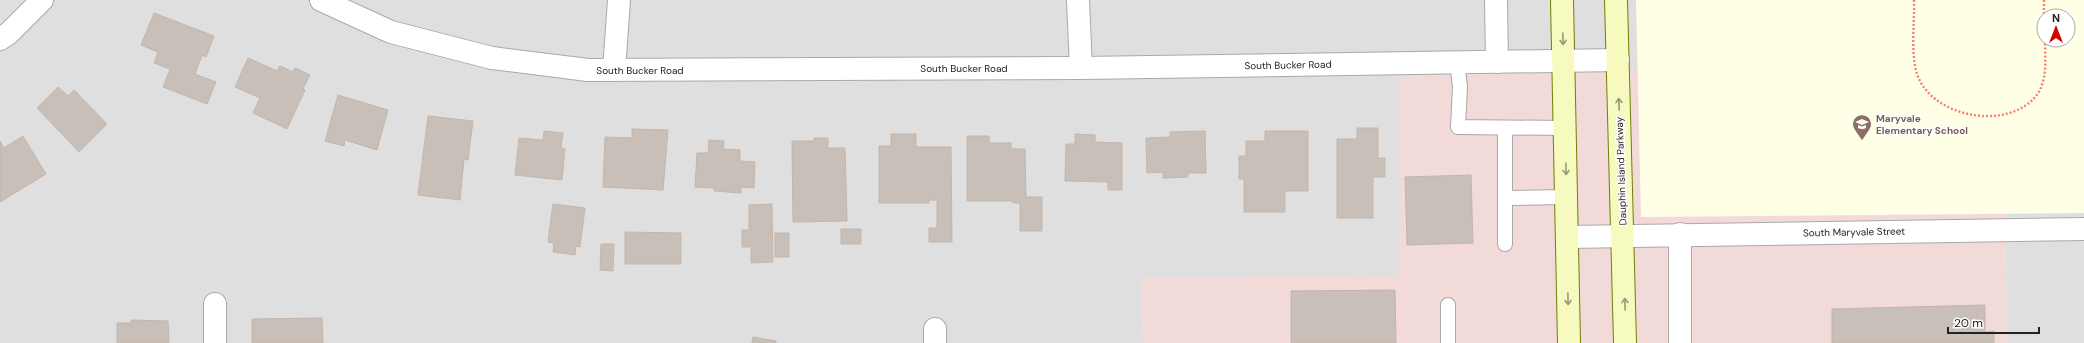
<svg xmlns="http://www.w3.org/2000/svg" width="2084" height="343" font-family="'DM Sans',sans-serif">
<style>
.residential{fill:#e0dfdf;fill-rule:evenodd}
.commercial{fill:#f2dad9}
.education{fill:#ffffe5;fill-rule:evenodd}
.building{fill:#c7bfb8;stroke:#c4b6ab}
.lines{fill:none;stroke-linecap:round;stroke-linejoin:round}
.lane-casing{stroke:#a9a9a9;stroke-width:16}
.street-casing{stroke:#a9a9a9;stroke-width:24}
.secondary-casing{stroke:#707d05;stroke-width:24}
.path{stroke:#fa8072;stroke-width:2.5;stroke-dasharray:2 2;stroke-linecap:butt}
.lane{stroke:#fff;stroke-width:14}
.street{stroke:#fff;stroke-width:22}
.secondary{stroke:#f7fabf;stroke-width:22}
.oneway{stroke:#979978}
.labels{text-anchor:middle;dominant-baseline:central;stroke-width:3;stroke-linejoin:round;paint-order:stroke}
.street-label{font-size:10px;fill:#222;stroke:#fff}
.education-label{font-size:10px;font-weight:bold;fill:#785e54;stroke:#fff;text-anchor:start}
</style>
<rect width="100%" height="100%" fill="#f2efe9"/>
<path class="residential" d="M 0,0 L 2084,0 L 2084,343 L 2007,343 L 2005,214 L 1641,217 L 1637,69 L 1399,77 L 1399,275 L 1141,278 L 1143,343 L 0,343 ZM 2044,16 L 2068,16 L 2068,40 L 2044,40 Z"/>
<polygon class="commercial" points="1638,69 1642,217 2005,214 2007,343 1143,343 1141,278 1399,275 1399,77"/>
<path class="education" d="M 1636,0 L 2084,0 L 2084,213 L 1641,217 ZM 2044,16 L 2068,16 L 2068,40 L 2044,40 Z"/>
<g class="building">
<polygon points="154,13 214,36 206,57 202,55 195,74 216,82 207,104 163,87 170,69 154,63 158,52 141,45"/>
<polygon points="248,58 277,71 280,66 293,72 295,68 310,75 303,89 305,90 287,129 253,113 260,98 235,87"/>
<polygon points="58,87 68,96 74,90 107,124 79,152 37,108"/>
<polygon points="338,95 388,110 377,150 345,140 344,146 325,141"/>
<polygon points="428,116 473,121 468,160 464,159 460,200 418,195"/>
<polygon points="1357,128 1378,128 1378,158 1385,158 1385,177 1373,177 1373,218 1337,218 1337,139 1357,139"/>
<polygon points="632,129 668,130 663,190 603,187 605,137 632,138"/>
<polygon points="544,131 563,133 561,148 565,149 562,180 515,175 519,138 543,140"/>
<polygon points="1205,131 1206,173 1188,173 1188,177 1163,178 1163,172 1147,173 1146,138 1170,137 1170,132"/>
<polygon points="1265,131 1308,131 1308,191 1285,191 1285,212 1244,212 1244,179 1239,179 1239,156 1246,156 1246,141 1265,141"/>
<polygon points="891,134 916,134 916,147 951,147 952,242 929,242 929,228 937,228 937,200 929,200 929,203 879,203 879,146 891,146"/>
<polygon points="1075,134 1095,135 1095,142 1122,143 1122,190 1108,190 1108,182 1065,181 1066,144 1075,144"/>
<polygon points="23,136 46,174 0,202 0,141 4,148"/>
<polygon points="967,136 989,136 989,143 1011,143 1011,149 1025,149 1026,197 1042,197 1042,231 1020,231 1020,203 1013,203 1013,201 967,201"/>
<polygon points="814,138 828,138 828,148 845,148 847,221 793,222 792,141 814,141"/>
<polygon points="709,140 724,141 723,149 740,150 740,161 755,162 754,188 741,187 741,193 714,191 714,188 695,187 697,153 708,153"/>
<polygon points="1471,175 1473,243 1407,245 1405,177"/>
<polygon points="553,204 585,208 580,247 576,246 575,255 553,252 554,243 548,242"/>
<polygon points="772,204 773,262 751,263 751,247 742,247 742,230 749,230 749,205"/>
<rect x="841" y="229" width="20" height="15"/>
<polygon points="625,232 681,233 681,264 625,264"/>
<rect x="775" y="233" width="14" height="24"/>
<polygon points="601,244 614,244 613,271 600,270"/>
<polygon points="1395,290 1396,343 1291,343 1291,291"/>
<polygon points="1985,305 1985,332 1994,331 1994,343 1832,343 1832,309"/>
<polygon points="322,318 323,343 252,343 252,319"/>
<polygon points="131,320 168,321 169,343 117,343 117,323 131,323"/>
<polygon points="753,337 776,341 776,343 752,343"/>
</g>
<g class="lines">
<defs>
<g id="lane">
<polyline points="1457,62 1460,87 1458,127 1565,128"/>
<polyline points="1505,128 1505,244"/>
<polyline points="1505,198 1566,197"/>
<polyline points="1448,343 1448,305"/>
</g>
<g id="street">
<polyline points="321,0 391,32 492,58 588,70 1081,68 1618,60"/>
<polyline points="1078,0 1081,68"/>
<polyline points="1496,0 1497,62"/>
<polyline points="0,39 9,33 42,0"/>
<polyline points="614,70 619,0"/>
<polyline points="1567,237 2084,229"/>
<polyline points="215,304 215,343"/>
<polyline points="935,329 935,343"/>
<polyline points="1680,343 1680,234"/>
</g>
<g id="secondary">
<polyline points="1562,0 1569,343"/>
<polyline points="1616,0 1625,343"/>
</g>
</defs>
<use href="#lane" class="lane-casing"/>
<use href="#street" class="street-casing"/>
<use href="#secondary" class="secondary-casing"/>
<g class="path">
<path d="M 1914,0 C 1915,23 1909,61 1920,81 C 1939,118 2008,130 2036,96 C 2048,81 2045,58 2045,40"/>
<polyline points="2044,0 2044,16"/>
</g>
<use href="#lane" class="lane"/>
<use href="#street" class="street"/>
<use href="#secondary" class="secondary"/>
</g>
<defs><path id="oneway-shaft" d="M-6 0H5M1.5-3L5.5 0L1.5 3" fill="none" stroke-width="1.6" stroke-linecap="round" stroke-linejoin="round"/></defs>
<g class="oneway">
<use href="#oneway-shaft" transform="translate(1563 39) rotate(89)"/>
<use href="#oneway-shaft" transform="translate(1619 104) rotate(-92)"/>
<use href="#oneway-shaft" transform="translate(1566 169) rotate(89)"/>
<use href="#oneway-shaft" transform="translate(1568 299) rotate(89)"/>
<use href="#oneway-shaft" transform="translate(1625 304) rotate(-91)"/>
</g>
<defs>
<symbol id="school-pin" viewBox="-11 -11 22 30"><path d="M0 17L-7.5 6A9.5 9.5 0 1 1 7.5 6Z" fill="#8d6e63" stroke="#fff"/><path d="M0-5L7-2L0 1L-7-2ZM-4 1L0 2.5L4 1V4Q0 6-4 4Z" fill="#fff"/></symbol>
</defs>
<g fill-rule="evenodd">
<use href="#school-pin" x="1851" y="113" width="22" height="30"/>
</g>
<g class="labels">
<g class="street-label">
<text transform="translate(1288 65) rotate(-1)">South Bucker Road</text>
<text x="964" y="68">South Bucker Road</text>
<text x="640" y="70">South Bucker Road</text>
<text transform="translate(1621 171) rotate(-92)">Dauphin Island Parkway</text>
<text transform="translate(1854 232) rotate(-1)">South Maryvale Street</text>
</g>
<g class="education-label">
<text x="1876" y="118">Maryvale<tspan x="1876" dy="12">Elementary School</tspan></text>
</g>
</g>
<g transform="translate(2056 28)"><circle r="19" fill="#ffffff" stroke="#a7a7a7"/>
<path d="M0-3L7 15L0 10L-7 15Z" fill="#d40000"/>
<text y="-6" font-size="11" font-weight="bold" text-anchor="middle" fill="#222222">N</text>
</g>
<path d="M1948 327v6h91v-6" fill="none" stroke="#222222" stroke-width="2"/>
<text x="1954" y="327" font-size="12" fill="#222222" stroke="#ffffff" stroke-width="3" paint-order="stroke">20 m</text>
</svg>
